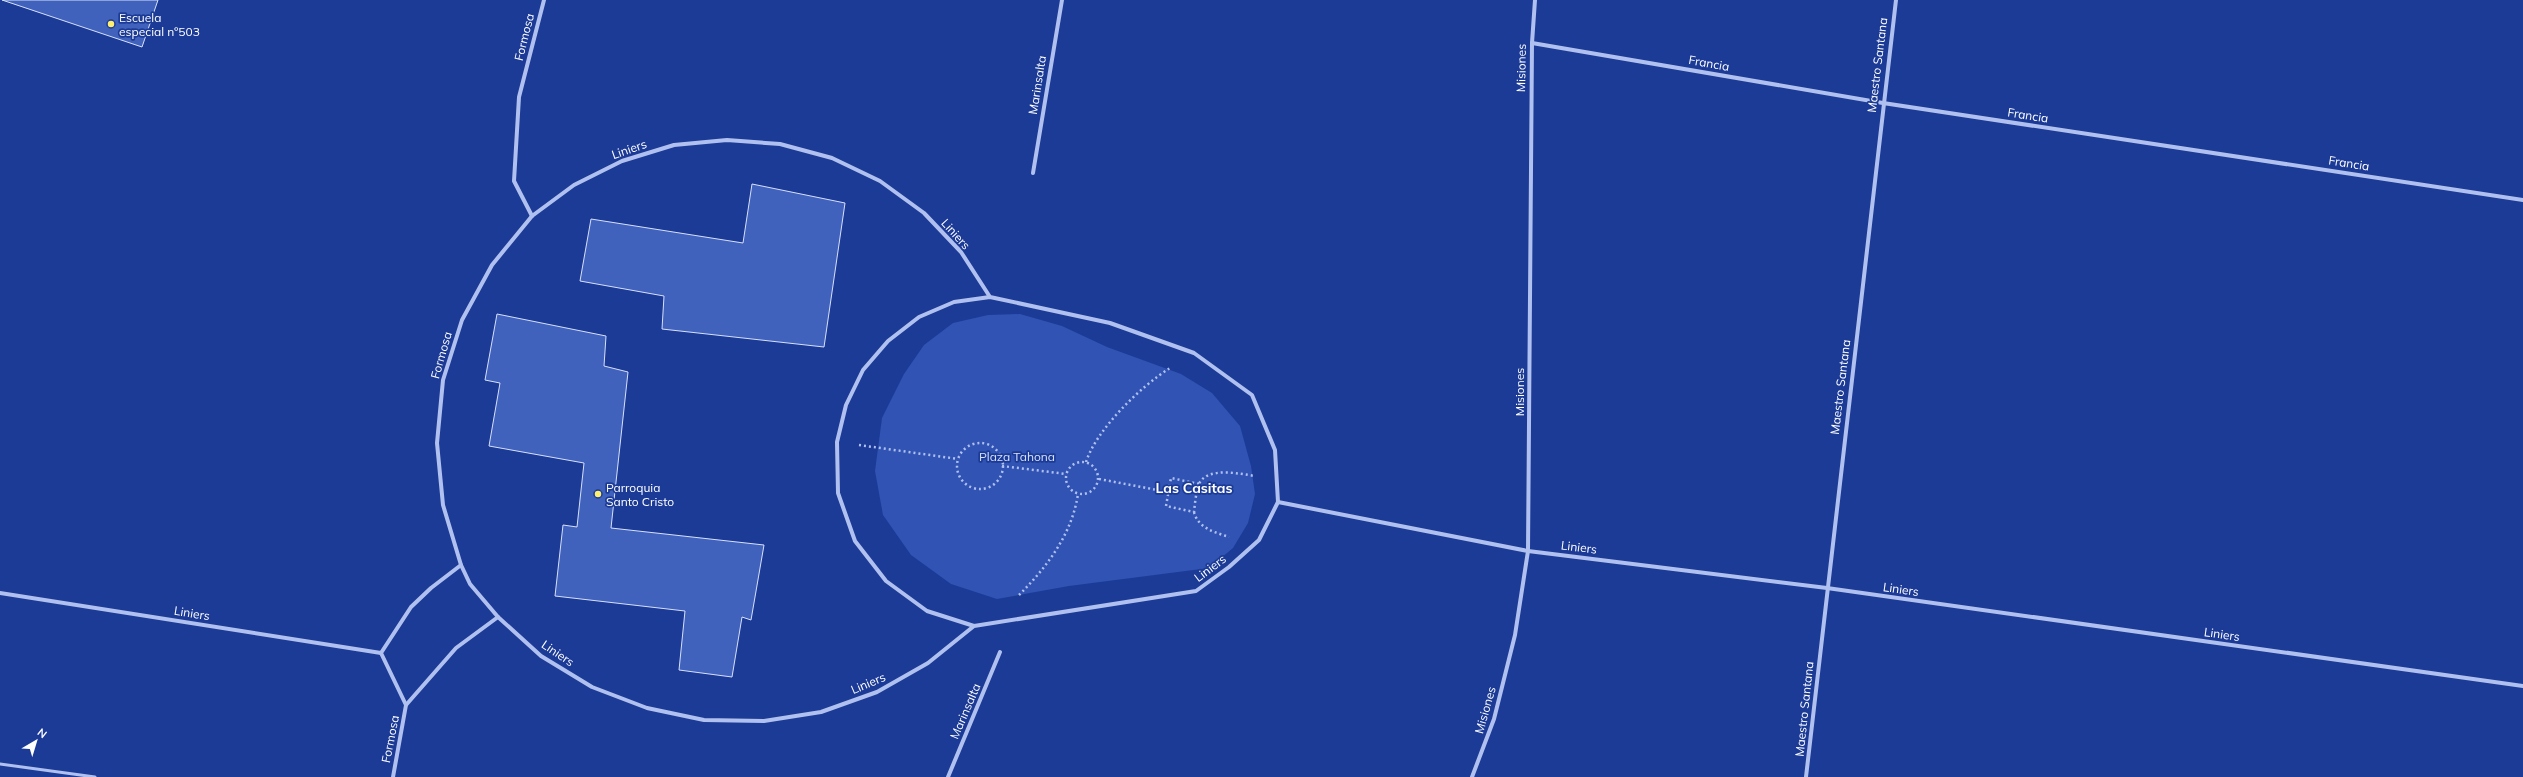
<svg xmlns="http://www.w3.org/2000/svg" width="2523" height="777" font-family="Mulish,sans-serif">
<style>
.green{fill:#3053b4}
.building{fill:#4062bc;stroke:#d7e1fb}
.lines{fill:none;stroke-linecap:round;stroke-linejoin:round}
.path{stroke:#b0c1f0;stroke-width:2.5;stroke-dasharray:2 3;stroke-linecap:butt}
.service{stroke:#b0c1f0;stroke-width:3}
.minor{stroke:#b0c1f0;stroke-width:4}
.poi-dot{fill:#ffef6f;stroke:#1c3b97;stroke-width:1.5}
.labels{text-anchor:middle;dominant-baseline:central;stroke-width:3.5;stroke-linejoin:round;paint-order:stroke}
.poi-label{font-size:12px;fill:#fff;stroke:#1c3b97;text-anchor:start}
.street-label{font-size:12px;fill:#fff;stroke:#1c3b97}
.park-label{font-size:12px;fill:#d7e1fb;stroke:#1c3b97}
.quarter-label{font-size:14px;font-weight:bold;fill:#fff;stroke:#1c3b97}
</style>
<rect width="100%" height="100%" fill="#1c3b97"/>
<polygon class="green" points="1020,314 1062,326 1107,347 1181,374 1212,393 1240,426 1251,466 1255,494 1248,523 1233,548 1209,568 1069,586 997,599 951,584 911,555 883,515 875,471 882,418 904,374 924,345 953,323 988,315"/>
<g class="building">
<polygon points="2,0 158,0 142,47"/>
<polygon points="752,184 845,203 824,347 662,329 664,296 580,281 591,219 743,243"/>
<polygon points="497,314 606,336 604,366 628,372 611,528 764,545 751,620 742,617 732,677 679,670 685,611 555,596 563,525 577,527 584,463 489,446 500,383 485,380"/>
</g>
<g class="lines">
<g class="path">
<circle cx="980" cy="466" r="23"/>
<polyline points="859,445 958,459"/>
<circle cx="1082" cy="478" r="16"/>
<path d="M 1086,462 C 1096,430 1141,386 1170,368"/>
<polyline points="1002,466 1066,474"/>
<polyline points="1099,479 1168,492"/>
<path d="M 1199,484 L 1171,478 L 1166,506 L 1194,512 C 1195,503 1196,492 1199,484 C 1207,466 1241,474 1255,476"/>
<path d="M 1194,512 C 1198,528 1214,532 1229,537"/>
<path d="M 1019,595 C 1047,567 1072,534 1078,494"/>
</g>
<polyline class="service" points="0,764 95,777"/>
<g class="minor">
<polyline points="1532,43 1883,103 2523,200"/>
<polyline points="1033,173 1062,0"/>
<polyline points="532,216 514,181 519,97 544,0"/>
<polyline points="1278,502 1528,551 1827,588 2523,686"/>
<polyline points="0,593 381,653"/>
<polyline points="974,626 927,611 886,581 855,541 838,493 837,442 846,405 863,370 888,341 919,317 954,302 990,297 1110,323 1194,353 1252,395 1275,450 1278,502 1259,540 1229,567 1196,591 974,626 928,663 877,692 821,712 764,721 704,720 647,708 592,687 541,656 498,617 470,584 461,565 443,505 437,443 443,380 462,320 492,265 532,216 574,185 622,161 674,145 727,140 780,144 832,158 880,181 924,213 961,252 990,297"/>
<polyline points="406,705 381,653 411,607 431,588 461,565"/>
<polyline points="393,777 406,705 456,648 498,617"/>
<polyline points="948,777 1000,652"/>
<polyline points="1472,777 1494,719 1515,635 1528,551 1532,43 1535,0"/>
<polyline points="1806,777 1896,0"/>
</g>
</g>
<g class="poi-dot">
<circle cx="111" cy="24" r="4"/>
<circle cx="598" cy="494" r="4"/>
</g>
<g class="labels">
<g class="poi-label">
<text x="119" y="17">Escuela<tspan x="119" dy="14">especial n°503</tspan></text>
<text x="606" y="487">Parroquia<tspan x="606" dy="14">Santo Cristo</tspan></text>
</g>
<g class="street-label">
<text transform="translate(524 37) rotate(-76)">Formosa</text>
<text transform="translate(1709 63) rotate(10)">Francia</text>
<text transform="translate(1877 65) rotate(-83)">Maestro Santana</text>
<text transform="translate(1521 68) rotate(-89)">Misiones</text>
<text transform="translate(1037 85) rotate(-81)">Marinsalta</text>
<text transform="translate(2028 115) rotate(9)">Francia</text>
<text transform="translate(629 149) rotate(-19)">Liniers</text>
<text transform="translate(2349 163) rotate(9)">Francia</text>
<text transform="translate(956 234) rotate(48)">Liniers</text>
<text transform="translate(441 355) rotate(-74)">Formosa</text>
<text transform="translate(1840 387) rotate(-83)">Maestro Santana</text>
<text transform="translate(1519 392) rotate(-90)">Misiones</text>
<text transform="translate(1579 547) rotate(7)">Liniers</text>
<text transform="translate(1210 568) rotate(-37)">Liniers</text>
<text transform="translate(1901 589) rotate(8)">Liniers</text>
<text transform="translate(192 613) rotate(9)">Liniers</text>
<text transform="translate(2222 634) rotate(8)">Liniers</text>
<text transform="translate(558 653) rotate(34)">Liniers</text>
<text transform="translate(868 683) rotate(-23)">Liniers</text>
<text transform="translate(1804 709) rotate(-84)">Maestro Santana</text>
<text transform="translate(1485 710) rotate(-74)">Misiones</text>
<text transform="translate(965 711) rotate(-67)">Marinsalta</text>
<text transform="translate(390 739) rotate(-79)">Formosa</text>
</g>
<g class="park-label">
<text x="1017" y="456">Plaza Tahona</text>
</g>
<g class="quarter-label">
<text x="1194" y="488">Las Casitas</text>
</g>
</g>
<g transform="translate(36 741) rotate(38)" stroke="#1c3b97" stroke-width="3" paint-order="stroke">
<path d="M0-3L7 15L0 10L-7 15Z" fill="#ffffff"/>
<text y="-6" font-size="11" font-weight="bold" text-anchor="middle" fill="#ffffff">N</text>
</g>
</svg>
